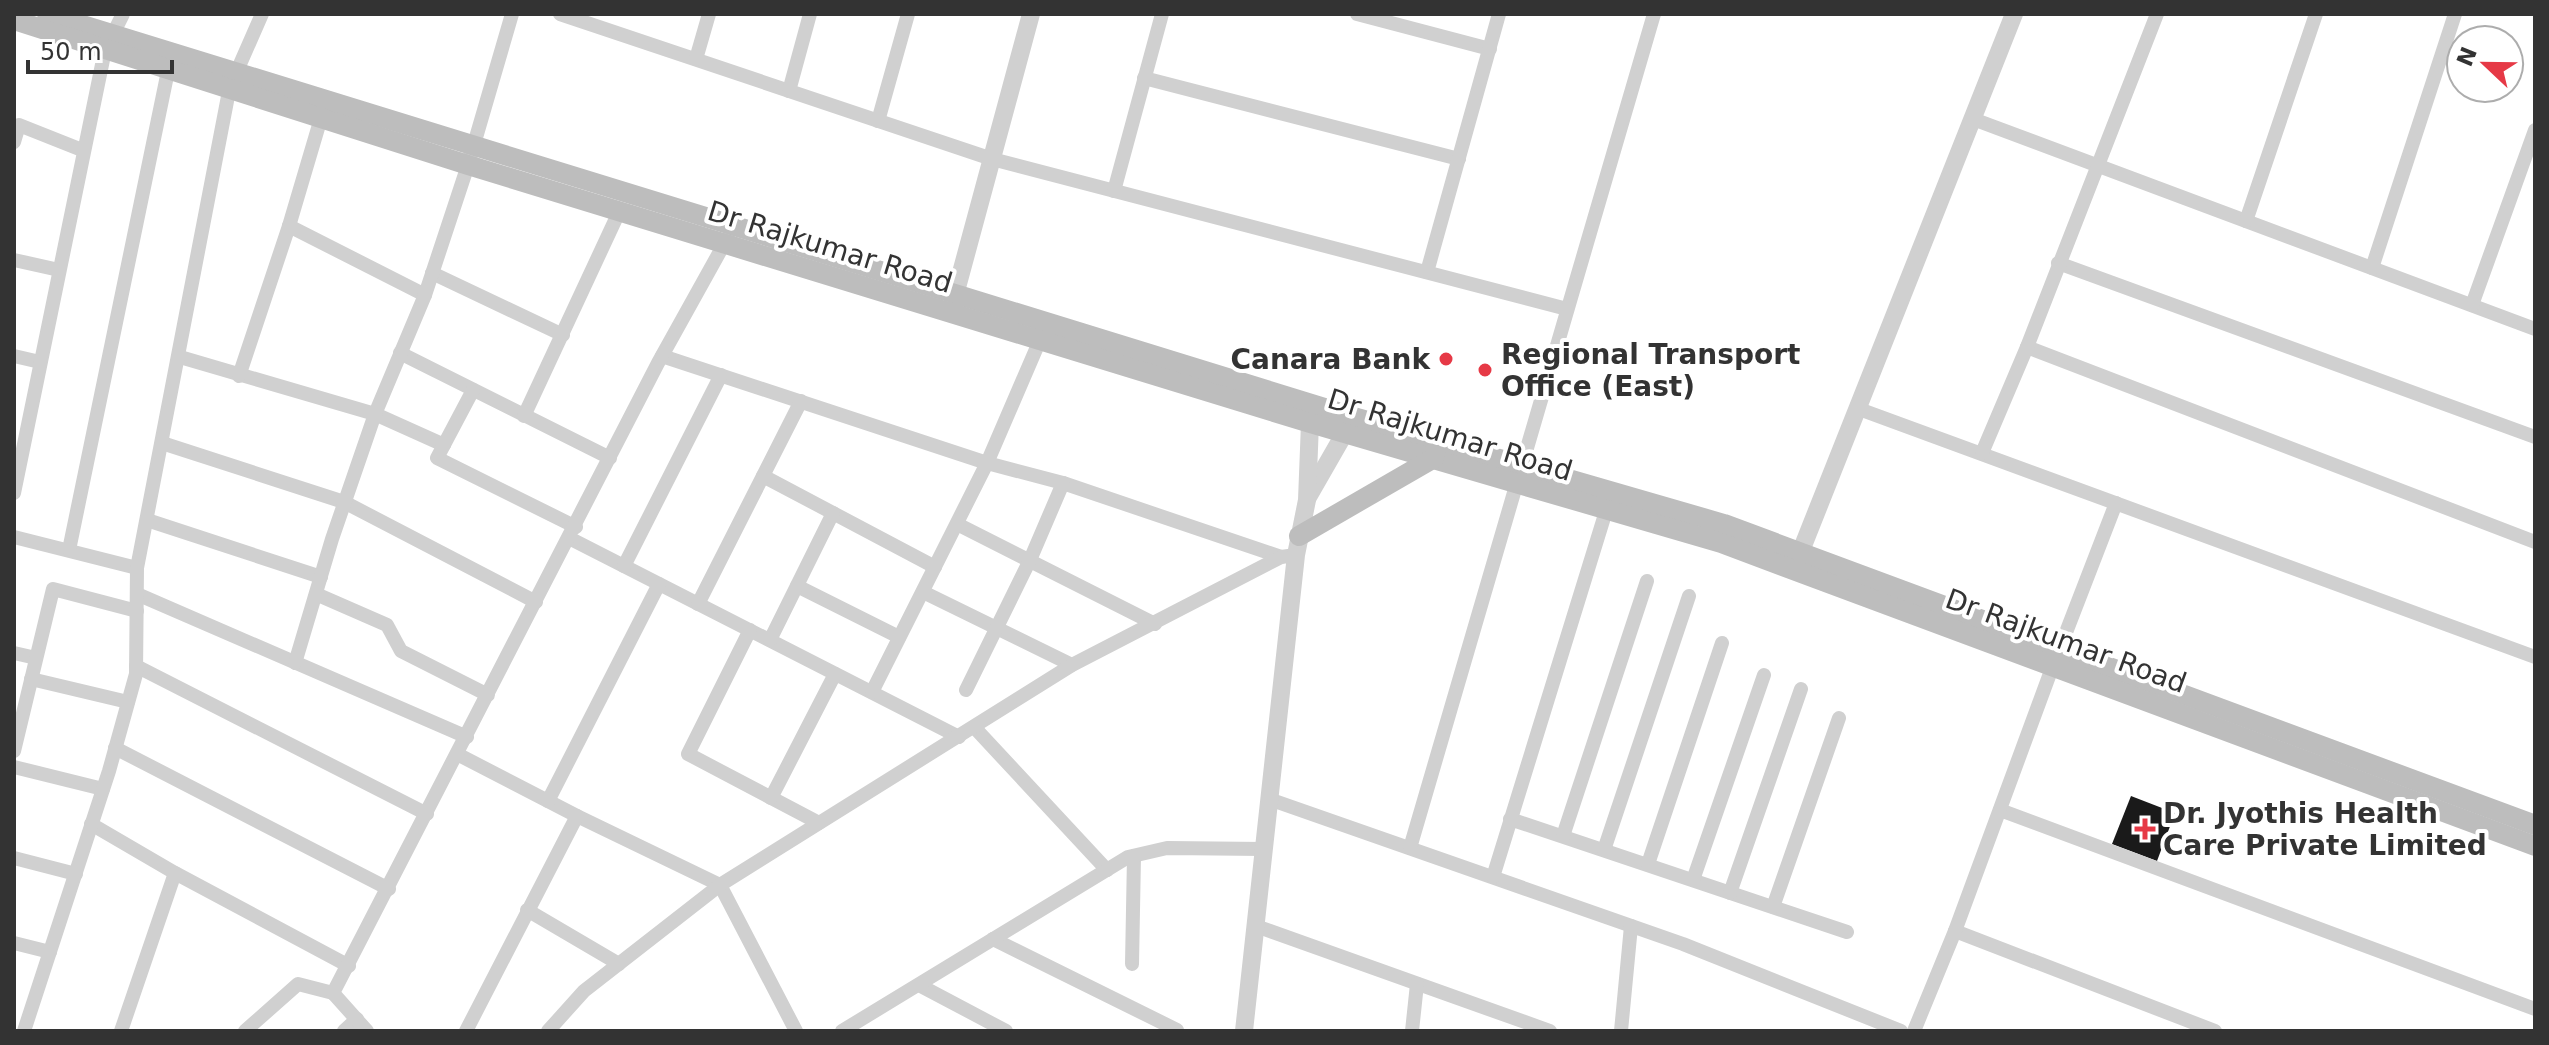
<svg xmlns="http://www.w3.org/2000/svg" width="2549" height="1045" font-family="'DejaVu Sans',sans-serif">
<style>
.building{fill:#1a1a1a}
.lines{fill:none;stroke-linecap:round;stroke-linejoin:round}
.minor{stroke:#d0d0d0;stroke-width:14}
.tertiary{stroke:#d0d0d0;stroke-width:18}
.secondary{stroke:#bdbdbd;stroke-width:20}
.poi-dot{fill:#e63946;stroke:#fff;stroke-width:3}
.labels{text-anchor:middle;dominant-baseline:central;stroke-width:8;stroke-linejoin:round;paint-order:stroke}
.street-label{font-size:28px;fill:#333;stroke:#fff}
.poi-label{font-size:28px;font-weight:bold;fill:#333;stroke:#fff;text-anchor:start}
</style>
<rect width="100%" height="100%" fill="#fff"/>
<polygon class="building" points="2131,796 2175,813 2157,861 2112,844"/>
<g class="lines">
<g class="minor">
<polyline points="560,14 992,159 1567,309"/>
<polyline points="1357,14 1490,49"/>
<polyline points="113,34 123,14"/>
<polyline points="696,59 709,14"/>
<polyline points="237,71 262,14"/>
<polyline points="1144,78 1459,159"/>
<polyline points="789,91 810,14"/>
<polyline points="1973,119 2535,329"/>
<polyline points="878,121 908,14"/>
<polyline points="14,142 19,125 82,150"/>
<polyline points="1114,191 1162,14"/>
<polyline points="2246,221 2316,14"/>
<polyline points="289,226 425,295"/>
<polyline points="14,260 59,270"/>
<polyline points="2058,263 2535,437"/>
<polyline points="2372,268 2455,14"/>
<polyline points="1427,272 1499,14"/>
<polyline points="432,273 563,335"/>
<polyline points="2472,305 2535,130"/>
<polyline points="2027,347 2535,542"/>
<polyline points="400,353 610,458"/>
<polyline points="14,356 40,362"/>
<polyline points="662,356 987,463 1063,483 1281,557"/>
<polyline points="180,357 375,414 444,445"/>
<polyline points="239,376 289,226 321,118"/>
<polyline points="473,390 437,458 576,527"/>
<polyline points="1859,409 2535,657"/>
<polyline points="524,416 619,212"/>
<polyline points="162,443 344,502 536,602"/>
<polyline points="1982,453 2027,347 2157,14"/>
<polyline points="763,476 935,567"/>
<polyline points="14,493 105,50"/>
<polyline points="147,520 321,577"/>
<polyline points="957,524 1155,624"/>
<polyline points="14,537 137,568"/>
<polyline points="569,538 959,737"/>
<polyline points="69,550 168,71"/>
<polyline points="624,566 721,375"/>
<polyline points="797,586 899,637"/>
<polyline points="923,592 1072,665"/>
<polyline points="137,594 467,737"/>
<polyline points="316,594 387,625 401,651 488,695"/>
<polyline points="698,604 801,401"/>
<polyline points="750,630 688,754 819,823"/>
<polyline points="770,640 833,513"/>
<polyline points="2060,648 2116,503"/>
<polyline points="14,653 36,658"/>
<polyline points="295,663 332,539 375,414 425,295 468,165 512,14"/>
<polyline points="136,666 427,814"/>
<polyline points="31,679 128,702"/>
<polyline points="966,690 1030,560 1063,483"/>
<polyline points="872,692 987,463 1040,340"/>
<polyline points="974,727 1107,870"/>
<polyline points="115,748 389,889"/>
<polyline points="14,751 53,589 137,611"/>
<polyline points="457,754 577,816 720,885 796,1031"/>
<polyline points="14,767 103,789"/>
<polyline points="771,798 835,674"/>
<polyline points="1269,799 1683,944 1901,1031"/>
<polyline points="548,801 659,584"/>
<polyline points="2000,810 2535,1009"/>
<polyline points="1510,819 1847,932"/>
<polyline points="91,824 175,873 349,966"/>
<polyline points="1563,836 1647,581"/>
<polyline points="1410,848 1654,14"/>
<polyline points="1604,850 1689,596"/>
<polyline points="14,858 76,874"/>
<polyline points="1648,864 1722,643"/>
<polyline points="1493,877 1606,511"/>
<polyline points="1693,880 1764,675"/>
<polyline points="1730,893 1801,689"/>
<polyline points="1773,907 1839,718"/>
<polyline points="527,910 619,964"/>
<polyline points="1256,926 1550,1031"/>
<polyline points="1955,931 2215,1031"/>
<polyline points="993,939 1177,1030"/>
<polyline points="14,943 50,952"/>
<polyline points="1132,964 1134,856"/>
<polyline points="919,985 1006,1031"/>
<polyline points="24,1031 109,771 136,674 137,568 229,91"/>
<polyline points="121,1031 175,873"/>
<polyline points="245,1031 298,984 333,993"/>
<polyline points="344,1031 357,1019"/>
<polyline points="367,1031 333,993 658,363 728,237"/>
<polyline points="466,1031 577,816"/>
<polyline points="548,1031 584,991 720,885 1072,665 1281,557 1296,555"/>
<polyline points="842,1031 1128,857 1167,848 1264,849"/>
<polyline points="1412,1031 1417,984"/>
<polyline points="1621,1031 1631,926"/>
<polyline points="1914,1031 1955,931 2052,668"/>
</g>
<g class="tertiary">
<polyline points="952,306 1031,14"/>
<polyline points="1308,497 1351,422"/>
<polyline points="1795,566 2014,14"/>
<polyline points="1244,1031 1296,555 1307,500 1310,423 1314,410"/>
</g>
<g class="secondary">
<polyline points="47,14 1354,417 1724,524 2535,825"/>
<polyline points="14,20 468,165 1310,423 1721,543 2535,846"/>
<polyline points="1299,536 1434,458 1436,450"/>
</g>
</g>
<g class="poi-dot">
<circle cx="1446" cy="359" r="8"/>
<circle cx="1485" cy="370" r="8"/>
<path d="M2141 817h8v8h8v8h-8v8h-8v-8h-8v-8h8z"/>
</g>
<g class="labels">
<g class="street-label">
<text transform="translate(830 247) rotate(17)">Dr Rajkumar Road</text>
<text transform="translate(1450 435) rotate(17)">Dr Rajkumar Road</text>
<text transform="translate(2066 641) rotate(20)">Dr Rajkumar Road</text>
</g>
<g class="poi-label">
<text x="1501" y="354">Regional Transport<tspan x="1501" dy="32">Office (East)</tspan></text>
<text x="1430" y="359" text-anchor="end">Canara Bank</text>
<text x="2163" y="813">Dr. Jyothis Health<tspan x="2163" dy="32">Care Private Limited</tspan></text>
</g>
</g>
<rect width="2549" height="1045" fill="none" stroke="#333333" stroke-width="32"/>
<g transform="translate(2485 64) rotate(292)"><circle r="38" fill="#ffffff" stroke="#adadad" stroke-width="2"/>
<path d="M0-6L14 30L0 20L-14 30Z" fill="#e63946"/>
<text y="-12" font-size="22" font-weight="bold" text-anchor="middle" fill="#333333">N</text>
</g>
<path d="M28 60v12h144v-12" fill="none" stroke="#333333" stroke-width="4"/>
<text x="40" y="60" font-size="24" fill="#333333" stroke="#ffffff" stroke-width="6" paint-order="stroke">50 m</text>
</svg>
